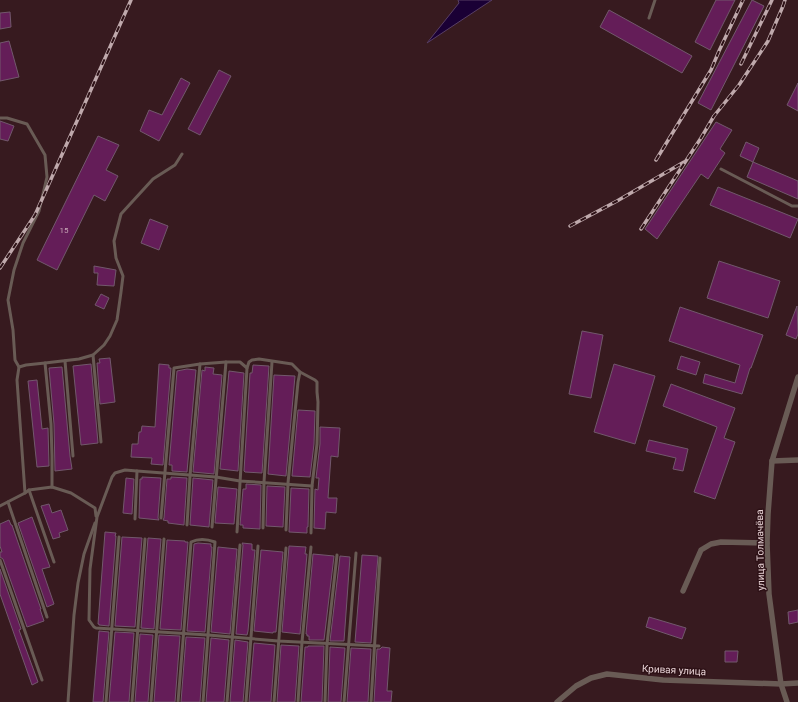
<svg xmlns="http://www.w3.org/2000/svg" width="798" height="702" font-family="Roboto,sans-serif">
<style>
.water{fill:#1a0035;stroke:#583f65}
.building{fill:#641d58;stroke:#72586c}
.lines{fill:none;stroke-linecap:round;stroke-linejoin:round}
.service{stroke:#695b55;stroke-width:3}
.minor{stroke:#695b55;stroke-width:5.5}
.rail-casing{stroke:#bfa9ac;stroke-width:3.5}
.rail{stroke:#2d1116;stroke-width:2;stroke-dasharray:6;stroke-linecap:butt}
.labels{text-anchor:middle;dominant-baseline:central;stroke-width:3;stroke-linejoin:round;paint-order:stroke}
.number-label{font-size:8px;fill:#c7a6b6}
.street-label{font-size:10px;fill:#e8d3d6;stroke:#2d1116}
</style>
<rect width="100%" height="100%" fill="#371a1f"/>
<polygon class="water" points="458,0 492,0 427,43 459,3"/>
<g class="building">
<polygon points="716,0 735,0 710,50 695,42"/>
<polygon points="752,0 764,6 711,110 698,103"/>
<polygon points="609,10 692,56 682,73 600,27"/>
<polygon points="10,12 11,27 0,29 0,13"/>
<polygon points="9,41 19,77 0,81 0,43"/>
<polygon points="219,70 231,76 200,135 188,129"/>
<polygon points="181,78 190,83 159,141 140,131 149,110 162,115"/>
<polygon points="798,83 798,111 787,105"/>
<polygon points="0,121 14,126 8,141 0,139"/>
<polygon points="716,122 732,130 720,149 725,153 708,179 701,174 657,239 645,229"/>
<polygon points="98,136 119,145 106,170 118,176 105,201 94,195 57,270 37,260"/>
<polygon points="746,142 759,148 753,162 740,156"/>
<polygon points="753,162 798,181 798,199 747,177"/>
<polygon points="718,187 798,219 790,238 710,205"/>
<polygon points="150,219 168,226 159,250 141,243"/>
<polygon points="719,261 780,281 768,318 707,298"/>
<polygon points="94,266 116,270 114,286 97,285 98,273 94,273"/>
<polygon points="101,294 109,298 104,309 95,305"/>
<polygon points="797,306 798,334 796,339 786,335"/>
<polygon points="680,307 763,335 751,368 750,368 742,394 703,383 705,374 735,383 740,365 669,341"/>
<polygon points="582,331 603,335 591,398 569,394"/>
<polygon points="681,356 700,362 696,375 677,369"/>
<polygon points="110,358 115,402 100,404 97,363 100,363 99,359"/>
<polygon points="91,364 98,443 81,445 73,366"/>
<polygon points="159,364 169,365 169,368 171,368 163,465 151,464 152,458 131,457 132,444 138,444 139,432 141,432 142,426 155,427"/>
<polygon points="614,364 655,376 635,444 594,432"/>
<polygon points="253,365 269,366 262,473 245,472 244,471 250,373 252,373"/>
<polygon points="62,367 70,456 72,469 55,471 54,424 49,368"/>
<polygon points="205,367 214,368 213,374 222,375 214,474 193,472 202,370 205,371"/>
<polygon points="187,369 196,370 187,472 172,471 172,465 169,465 177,371"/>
<polygon points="229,371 244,373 238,471 220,469"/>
<polygon points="274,375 295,376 286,476 268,474"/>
<polygon points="37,380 42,429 48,428 49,466 37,467 28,381"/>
<polygon points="671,384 735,408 724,438 735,442 715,499 694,492 717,427 663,406"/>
<polygon points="298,410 315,411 314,444 310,477 292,476"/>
<polygon points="320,427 340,428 338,457 331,456 328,498 337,498 336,513 326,512 325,529 314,528 315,489 318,490 319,478 316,478 320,444"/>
<polygon points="649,440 688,449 683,471 673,469 676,458 646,451"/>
<polygon points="142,477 161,478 158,518 159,520 139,518 140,479 142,479"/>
<polygon points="171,477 187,478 184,525 168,523 168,521 163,520 164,518 167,479 171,479"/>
<polygon points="126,478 134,479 132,514 123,513"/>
<polygon points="193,478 213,480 209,527 190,525"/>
<polygon points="246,484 261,485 260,529 243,528 243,525 240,525 243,489 246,489"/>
<polygon points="267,486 285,487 283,527 266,526"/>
<polygon points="218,487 237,489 234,524 215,523"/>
<polygon points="291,488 309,489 308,527 307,527 307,533 289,532"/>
<polygon points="49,504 52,513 61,510 68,530 59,533 60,537 53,539 41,506"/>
<polygon points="32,517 50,567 42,569 54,604 47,607 18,523"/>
<polygon points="9,520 11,525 12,525 41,609 40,609 44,621 27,627 3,559 0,557 0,552 2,552 0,546 0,524"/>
<polygon points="105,532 116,533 115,536 116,536 109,626 99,625 99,624 98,624"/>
<polygon points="122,537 142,538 135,627 115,626"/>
<polygon points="148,538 161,539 154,629 141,628"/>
<polygon points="167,540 185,541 185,542 188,542 181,630 160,629"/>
<polygon points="198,543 211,544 211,547 212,547 205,632 187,631 194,544"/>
<polygon points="242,543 252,544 252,550 255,550 248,631 247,635 236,634 243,545"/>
<polygon points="289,546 306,547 305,554 307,554 300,634 282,632"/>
<polygon points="218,547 237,549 230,634 211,632"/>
<polygon points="261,550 283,552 276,632 273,632 273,633 254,631"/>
<polygon points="313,554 334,556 324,640 309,640 309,636 307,636 307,634 306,634"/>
<polygon points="362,555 378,556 371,643 355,642"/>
<polygon points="340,556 350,557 344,641 330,641"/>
<polygon points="0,569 21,629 19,630 38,682 32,685 0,594"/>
<polygon points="798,610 798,622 789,624 788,612"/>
<polygon points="649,617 686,628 682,639 646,627"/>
<polygon points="99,631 109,632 103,702 93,702"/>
<polygon points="115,632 134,633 129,702 109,702"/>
<polygon points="140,634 153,635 148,702 135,702"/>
<polygon points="159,635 180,636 175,702 154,702"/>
<polygon points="186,637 205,638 200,702 181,702"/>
<polygon points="211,638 229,640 224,702 206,702"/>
<polygon points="235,640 248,642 243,702 230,702"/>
<polygon points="254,643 275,645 271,702 249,702"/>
<polygon points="281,645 299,646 295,702 277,702"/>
<polygon points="308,646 324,646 322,702 301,702 305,647 308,647"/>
<polygon points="330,647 345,648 341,702 328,702"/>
<polygon points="382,647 390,648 387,691 392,691 391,702 374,702 377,649 380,649"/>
<polygon points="351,648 371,649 368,702 347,702"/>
<polygon points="725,651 738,651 737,662 725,662"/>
</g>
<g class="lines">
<g class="service">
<polyline points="649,18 655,0"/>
<polyline points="0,118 7,118 27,124 45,155 47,177 39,211 23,243 14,270 8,300 13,330 15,360 19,367"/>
<polyline points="721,169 792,206 798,206"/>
<polyline points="93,355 101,442"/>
<polyline points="65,361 73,456"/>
<polyline points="45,363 51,424 52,456 52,487"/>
<polyline points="312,486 240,481 216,477 137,471 125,470 115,473 112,477 97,517 90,569 89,620 94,627 96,628 208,635 278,641 379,646"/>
<polyline points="29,490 54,562"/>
<polyline points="25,493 29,490 52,487 71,493 95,508 96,516"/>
<polyline points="8,502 47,617"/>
<polyline points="0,506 25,493 17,380 19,367 26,365 45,363 79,359 93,355 104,345 110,336 117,320 121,292 123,276 116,258 114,241 121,214 153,179 175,165 182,154"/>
<polyline points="161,518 174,368 200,364 226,362 240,362 247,368 249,362 252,360 259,359 292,364 300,372 315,380 317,382 317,392 318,402 317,444 312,486 311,533"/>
<polyline points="135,519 137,471"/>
<polyline points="187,525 190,476 200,364"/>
<polyline points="212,527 226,362"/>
<polyline points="263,528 264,482 272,362"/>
<polyline points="286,530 288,483 298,382 300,372"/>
<polyline points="237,532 247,368"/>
<polyline points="0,560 42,680"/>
<polyline points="68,702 74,615 78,583 84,554 95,523"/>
<polyline points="106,702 119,537"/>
<polyline points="132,702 145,539"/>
<polyline points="151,702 164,539"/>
<path d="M 178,702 L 191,542 C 199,538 207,539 215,542 L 203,702"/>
<polyline points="227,702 240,545"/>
<polyline points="246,702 258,546"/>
<polyline points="274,702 286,548"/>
<polyline points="298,702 302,642 311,547"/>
<polyline points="325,702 327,644 337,555"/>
<polyline points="344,702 356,553"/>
<polyline points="371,702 380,558"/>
</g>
<g class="minor">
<polyline points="772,461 798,460"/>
<polyline points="683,591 701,550 711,544 721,542 767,543"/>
<polyline points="557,702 576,686 591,678 607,674 663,680 781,684 798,683"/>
<polyline points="787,702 781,684 769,594 767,543 768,514 772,461 798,377"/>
</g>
<defs>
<g id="rail">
<polyline points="741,64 772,0"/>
<polyline points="656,160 711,70 719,51 743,0"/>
<polyline points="570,226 617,201 684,162"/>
<polyline points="641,229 701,138 714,116 739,85 768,41 783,6 785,0"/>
<polyline points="0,268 35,215 131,0"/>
</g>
</defs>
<use href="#rail" class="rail-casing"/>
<use href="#rail" class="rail"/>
</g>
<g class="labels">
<g class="number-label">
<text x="64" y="230">15</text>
</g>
<g class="street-label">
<text transform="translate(760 550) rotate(-91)">улица Толмачёва</text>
<text transform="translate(674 670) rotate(3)">Кривая улица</text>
</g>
</g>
</svg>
